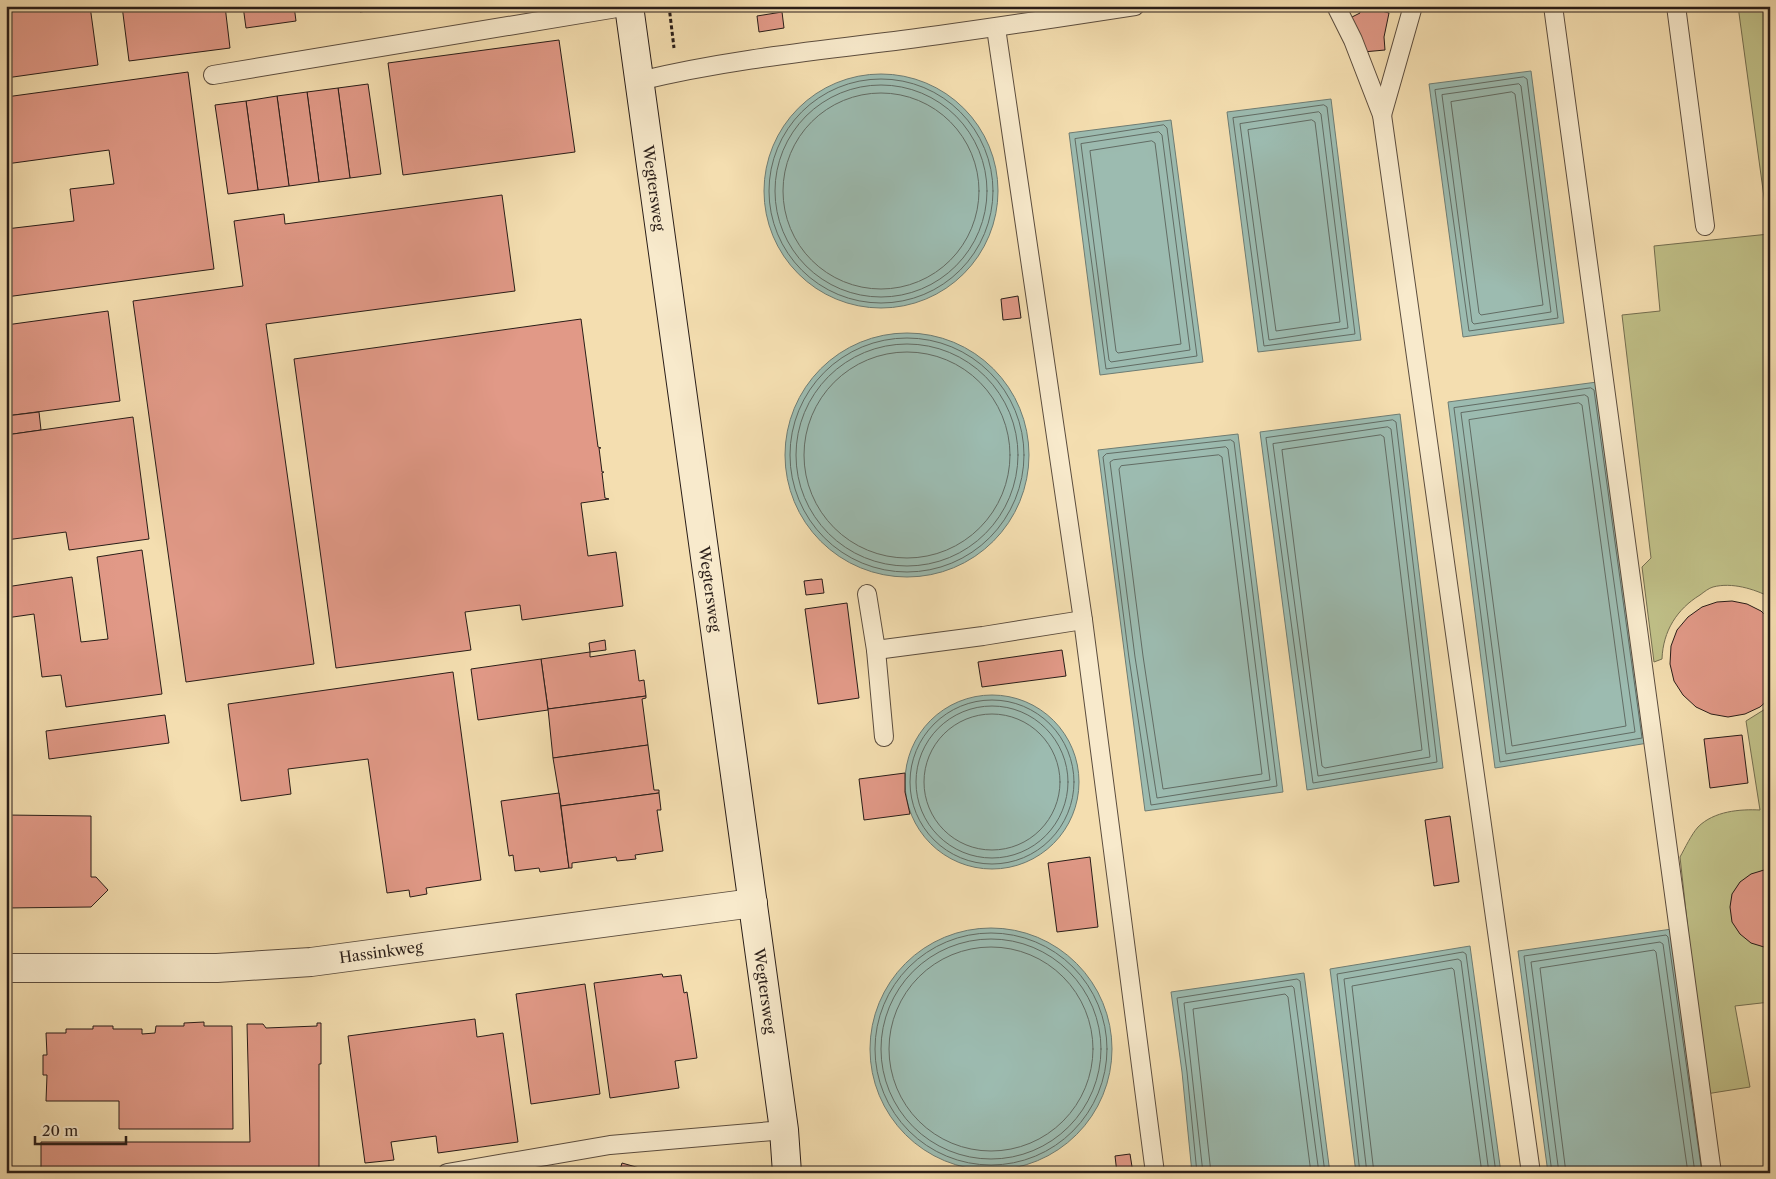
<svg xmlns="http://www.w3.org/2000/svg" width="1776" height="1179" font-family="'Libre Caslon Text',serif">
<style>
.green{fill:#c0c088;stroke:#746e50}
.water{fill:#9cbbb0;stroke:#6e7c73}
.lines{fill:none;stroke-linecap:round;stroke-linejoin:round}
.shore{stroke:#626c64;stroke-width:1}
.building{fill:#e19987;stroke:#291d18}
.lane-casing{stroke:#5c4d3e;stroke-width:20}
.street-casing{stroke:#5c4d3e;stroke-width:30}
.secondary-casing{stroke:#291d18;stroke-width:30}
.path{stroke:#291d18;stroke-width:3;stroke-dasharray:4 2.5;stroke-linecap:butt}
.lane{stroke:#f8eacc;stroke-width:18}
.street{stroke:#f8eacc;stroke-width:28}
.secondary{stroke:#f8eacc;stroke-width:28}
.labels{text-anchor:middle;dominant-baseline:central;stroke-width:4.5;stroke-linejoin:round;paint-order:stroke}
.street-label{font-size:15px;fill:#291d18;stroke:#f8eacc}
</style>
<rect width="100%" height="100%" fill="#f4deb0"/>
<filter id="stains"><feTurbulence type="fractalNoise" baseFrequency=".004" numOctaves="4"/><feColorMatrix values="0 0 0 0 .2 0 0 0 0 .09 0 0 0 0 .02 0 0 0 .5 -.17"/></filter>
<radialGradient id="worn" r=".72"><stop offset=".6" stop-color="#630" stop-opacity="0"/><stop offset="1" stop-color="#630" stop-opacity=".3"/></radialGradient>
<g class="green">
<path d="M 1738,6 L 1770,6 L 1770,597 C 1754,589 1732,582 1713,587 C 1709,588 1704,592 1700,595 C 1677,609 1663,631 1662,659 L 1654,662 L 1642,567 L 1651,558 L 1622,315 L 1660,311 L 1654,246 L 1769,234 Z"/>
<path d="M 1770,706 L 1770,1002 L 1735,1006 L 1750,1087 L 1706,1094 L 1680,857 C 1685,848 1691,835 1698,827 C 1714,811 1740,809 1760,810 L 1746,721 Z"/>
</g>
<g class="water">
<polygon points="1531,71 1564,323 1463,337 1429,84"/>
<circle cx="881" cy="191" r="117"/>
<polygon points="1331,99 1361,340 1258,352 1227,112"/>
<polygon points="1171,120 1203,362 1100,375 1069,133"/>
<circle cx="907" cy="455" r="122"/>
<polygon points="1597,382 1648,743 1495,768 1448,402"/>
<polygon points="1400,414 1443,768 1307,790 1260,432"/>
<polygon points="1238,434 1283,792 1145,811 1098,450"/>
<circle cx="992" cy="782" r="87"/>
<circle cx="991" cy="1049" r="121"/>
<polygon points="1672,929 1707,1173 1548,1173 1518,951"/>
<polygon points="1470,946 1501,1173 1356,1173 1330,969"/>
<polygon points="1304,973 1330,1173 1192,1173 1182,1072 1171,992"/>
</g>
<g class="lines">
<g class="shore">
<polygon points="1524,77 1527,79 1558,318 1469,331 1435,90"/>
<circle cx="881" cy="191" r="112"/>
<polygon points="1519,84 1521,86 1551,312 1474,324 1472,322 1442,95"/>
<circle cx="881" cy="191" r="106"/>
<polygon points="1512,92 1515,94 1543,305 1481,315 1479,313 1451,102"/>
<circle cx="881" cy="191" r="98"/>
<polygon points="1324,105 1327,107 1355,334 1264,346 1233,118"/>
<polygon points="1319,112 1321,114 1348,328 1269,340 1240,124"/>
<polygon points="1312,120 1315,122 1340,322 1276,331 1248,130"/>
<polygon points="1164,125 1167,128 1197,356 1106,369 1075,139"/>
<polygon points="1159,132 1162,135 1190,350 1111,362 1109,360 1081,144"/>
<polygon points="1152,141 1155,143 1181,344 1118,353 1116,351 1090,151"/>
<circle cx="907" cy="455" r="117"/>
<circle cx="907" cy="455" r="111"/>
<circle cx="907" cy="455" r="103"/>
<polygon points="1591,388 1594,390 1642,738 1500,762 1454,408"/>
<polygon points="1585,395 1588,397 1635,732 1506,754 1461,413"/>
<polygon points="1579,403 1582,405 1626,726 1512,746 1469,420"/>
<polygon points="1393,420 1396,422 1437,762 1313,783 1266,438"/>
<polygon points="1388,427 1391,429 1430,757 1318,776 1273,444"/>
<polygon points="1381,435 1384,437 1422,750 1325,768 1322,766 1282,450"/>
<polygon points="1231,440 1234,442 1277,786 1151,805 1129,658 1103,457 1106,454"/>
<polygon points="1226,447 1228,449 1270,780 1157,798 1135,657 1110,462 1113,460"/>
<polygon points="1219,455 1222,457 1262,774 1163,789 1143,656 1119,469 1121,466"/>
<circle cx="992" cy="782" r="82"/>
<circle cx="992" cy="782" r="76"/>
<circle cx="992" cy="782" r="68"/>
<circle cx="991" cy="1049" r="116"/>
<circle cx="991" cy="1049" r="110"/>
<circle cx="991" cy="1049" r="102"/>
<polyline points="1197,1173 1187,1072 1177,998 1297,979 1300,981 1325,1173"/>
<polyline points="1203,1173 1184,1003 1292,986 1294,988 1319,1173"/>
<polyline points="1211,1173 1193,1009 1285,994 1288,997 1311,1173"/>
<polyline points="1360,1173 1337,974 1463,952 1466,954 1496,1173"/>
<polyline points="1367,1173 1344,979 1458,959 1461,961 1489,1173"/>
<polyline points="1374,1173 1352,986 1452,968 1454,970 1482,1173"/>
<polyline points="1552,1173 1524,956 1666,935 1668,937 1702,1173"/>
<polyline points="1559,1173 1531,962 1660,942 1663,944 1695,1173"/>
<polyline points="1566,1173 1540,968 1654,950 1656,952 1688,1173"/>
</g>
</g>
<g class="building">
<polygon points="6,6 90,6 98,65 6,78"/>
<polygon points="122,6 225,6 230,48 129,61"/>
<polygon points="243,6 294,6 296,21 246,28"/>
<polygon points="359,6 401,6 360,12"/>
<polygon points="1359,6 1377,6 1378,10 1389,13 1384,37 1385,50 1363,52 1350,18 1360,13"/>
<polygon points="782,12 784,28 759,32 757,16"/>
<polygon points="559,40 575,152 403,175 388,63"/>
<polygon points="188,72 214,269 6,297 6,229 74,221 70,189 114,184 109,150 6,164 6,97"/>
<polygon points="368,84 381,174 350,178 338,88"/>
<polygon points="338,88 350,178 319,182 307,92"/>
<polygon points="307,92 319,182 289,186 277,96"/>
<polygon points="277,96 289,186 258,190 246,101"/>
<polygon points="246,101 258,190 228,194 215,105"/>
<polygon points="502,195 515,291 266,324 314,664 186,682 133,301 243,286 234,221 284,214 285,224"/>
<polygon points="1018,296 1021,318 1003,320 1001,299"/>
<polygon points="108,311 120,401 6,416 6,325"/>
<polygon points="581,319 598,447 601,448 599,448 602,472 604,472 602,473 605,498 609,499 581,503 588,556 616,552 623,606 522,620 520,605 465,612 471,650 336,668 294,359"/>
<polygon points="39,412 41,430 6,435 6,416"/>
<polygon points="133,417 149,539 69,550 66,532 6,540 6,435"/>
<polygon points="142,550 162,694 66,707 61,675 42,677 34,614 6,618 6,587 72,577 81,642 108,639 97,557"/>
<polygon points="822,579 824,593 806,595 804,581"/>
<polygon points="1732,601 1747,604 1761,611 1770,620 1770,698 1760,707 1745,714 1728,717 1711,714 1696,707 1683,695 1674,681 1670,664 1671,646 1677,630 1688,617 1702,607 1717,602"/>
<polygon points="847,603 859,698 818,704 805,609"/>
<polygon points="605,640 606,650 590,652 589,643"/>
<polygon points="635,650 639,681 644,680 646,696 548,709 541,659 590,652 590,657"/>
<polygon points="1062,650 1066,676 982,687 978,662"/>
<polygon points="541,659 548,710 478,720 471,669"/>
<polygon points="453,672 481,880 426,888 427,894 410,897 409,890 387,893 368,759 288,769 291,794 241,801 228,704"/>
<polygon points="646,696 646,698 642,699 648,745 553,758 548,709"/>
<polygon points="165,715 169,743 49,759 46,731"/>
<polygon points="1742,735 1748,783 1710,788 1704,739"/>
<polygon points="648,745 654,790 659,790 659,793 561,806 553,758"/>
<polygon points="905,773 905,792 910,814 864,820 859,779"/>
<polygon points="559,793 569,868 540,872 539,868 515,871 513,855 509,856 501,801"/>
<polygon points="659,793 661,810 657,810 663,851 635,855 636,859 617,861 616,857 572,863 572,868 569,868 561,806"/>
<polygon points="6,815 91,816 91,877 96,877 108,890 91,907 6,908"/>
<polygon points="1450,816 1459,882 1434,886 1425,820"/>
<polygon points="1090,857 1098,927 1057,932 1048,863"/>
<polygon points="1764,870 1770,870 1770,946 1764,947 1751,943 1740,934 1732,922 1730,907 1732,894 1740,882 1751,874"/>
<polygon points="662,974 663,977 681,975 684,993 687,992 697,1058 675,1061 679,1088 610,1098 594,983"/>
<polygon points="585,984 600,1094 531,1104 516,994"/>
<polygon points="475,1019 477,1037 503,1033 518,1142 438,1153 436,1136 391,1142 394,1160 365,1163 348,1036"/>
<polygon points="204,1022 204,1026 232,1026 233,1129 119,1129 119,1101 46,1101 47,1075 43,1075 43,1055 47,1055 46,1033 66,1033 66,1029 93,1029 93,1026 113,1026 113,1029 142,1029 142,1034 155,1033 156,1026 184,1026 184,1023"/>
<polygon points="317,1023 321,1023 321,1064 319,1064 319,1170 323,1170 323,1173 41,1173 41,1142 250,1142 247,1024 263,1024 266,1028 317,1026"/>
<polygon points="1130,1154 1133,1173 1117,1173 1115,1156"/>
<polygon points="622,1163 643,1169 642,1173 619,1173"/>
</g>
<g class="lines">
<defs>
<g id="lane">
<polyline points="1336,6 1353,40 1382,115 1531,1173"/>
<polyline points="1553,6 1712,1173"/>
<polyline points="1676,6 1705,226"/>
<polyline points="996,28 1083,620 1155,1173"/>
<polyline points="213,75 629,6"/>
<path d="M 639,81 C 725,60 814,51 902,40 C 979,30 1057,18 1135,6"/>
<polyline points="1382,115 1413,6"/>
<polyline points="867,594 876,650 983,636 1083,620"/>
<polyline points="876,650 884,737"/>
<polyline points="447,1173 610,1145 784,1130"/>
</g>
<polyline id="street" points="6,968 217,968 311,962 753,903"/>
<polyline id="secondary" points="629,6 784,1130 787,1173"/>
</defs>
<use href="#lane" class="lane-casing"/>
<use href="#street" class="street-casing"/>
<use href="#secondary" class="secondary-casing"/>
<polyline class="path" points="669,6 674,48"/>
<use href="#lane" class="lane"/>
<use href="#street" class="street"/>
<use href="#secondary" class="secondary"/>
</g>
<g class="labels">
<g class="street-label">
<text transform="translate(654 188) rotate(82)">Wegtersweg</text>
<text transform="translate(710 589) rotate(82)">Wegtersweg</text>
<text transform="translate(381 952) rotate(-8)">Hassinkweg</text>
<text transform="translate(765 991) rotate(82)">Wegtersweg</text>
</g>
</g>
<rect width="1776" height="1179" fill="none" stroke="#f4deb0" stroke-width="25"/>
<rect x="8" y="8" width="1761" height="1164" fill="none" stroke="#291d18" stroke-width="2.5"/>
<rect x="12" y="12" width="1751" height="1154" fill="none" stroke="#291d18"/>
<path d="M35 1136v8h91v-8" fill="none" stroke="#291d18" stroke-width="2.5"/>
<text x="42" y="1136" font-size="15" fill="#291d18" stroke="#f8eacc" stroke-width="4" paint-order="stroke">20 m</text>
<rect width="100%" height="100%" filter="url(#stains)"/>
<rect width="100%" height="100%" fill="url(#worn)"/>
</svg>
